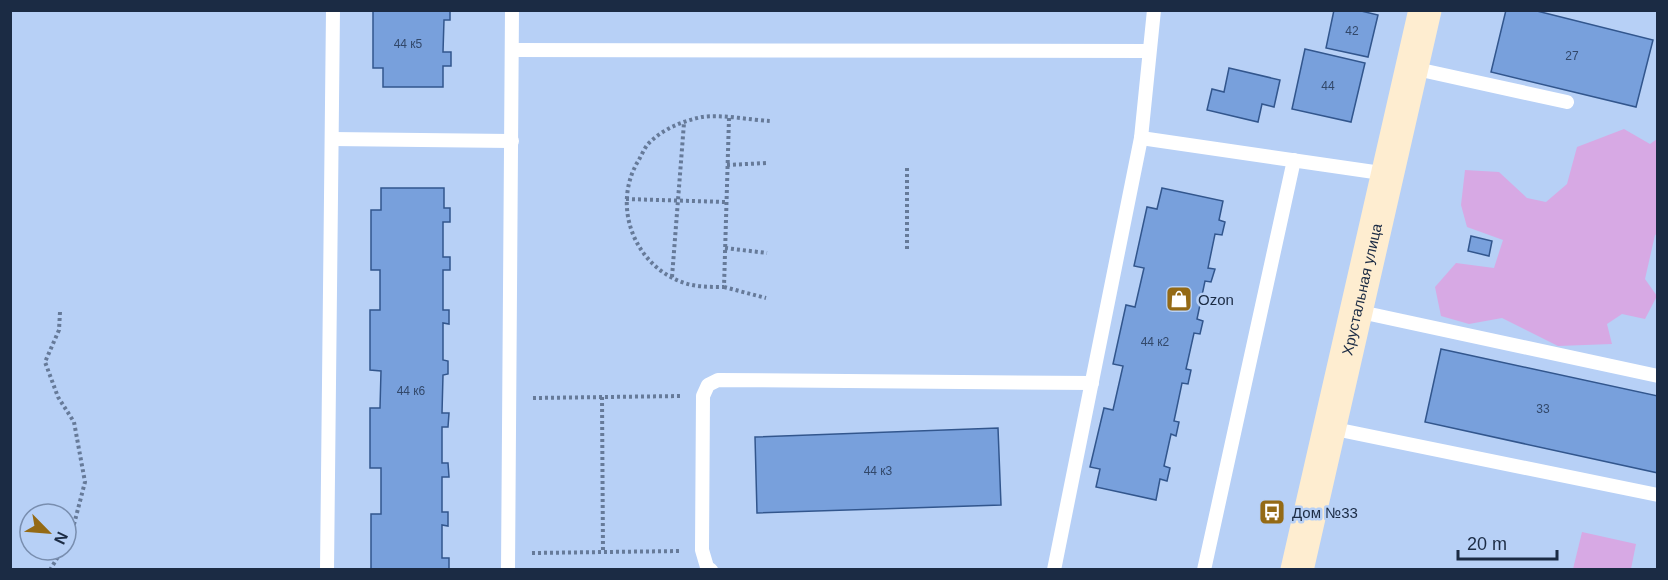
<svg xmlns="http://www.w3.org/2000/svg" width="1668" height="580" font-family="Helvetica,sans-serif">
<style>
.green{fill:#d7a9e4}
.building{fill:#78a0dc;stroke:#32568d;stroke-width:1.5}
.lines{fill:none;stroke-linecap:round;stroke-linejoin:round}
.path{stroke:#667a99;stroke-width:4;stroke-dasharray:3 3;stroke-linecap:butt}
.lane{stroke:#fff;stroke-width:14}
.secondary{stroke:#feedd0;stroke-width:33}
.labels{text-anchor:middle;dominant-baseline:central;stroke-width:5;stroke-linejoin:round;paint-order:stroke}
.number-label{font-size:12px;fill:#32486a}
.street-label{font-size:15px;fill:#1b2b44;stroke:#b7d0f6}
.poi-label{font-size:15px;fill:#1b2b44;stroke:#b7d0f6;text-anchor:start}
</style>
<rect width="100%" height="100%" fill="#b7d0f6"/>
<g class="green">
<polygon points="1624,129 1650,144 1657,139 1657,234 1655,235 1645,279 1657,296 1645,319 1622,314 1607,324 1612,344 1558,346 1502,318 1469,324 1441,316 1435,287 1456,263 1494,268 1503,240 1467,227 1461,205 1465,170 1499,172 1527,198 1546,202 1567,184 1577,147"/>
<polygon points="1582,532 1636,544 1631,569 1573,569"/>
</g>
<g class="building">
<polygon points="373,10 450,10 450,20 444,20 443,52 451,52 451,66 443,66 443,87 383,87 383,68 373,68"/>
<polygon points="1334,10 1357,10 1378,15 1368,57 1326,48"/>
<polygon points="1506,10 1533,10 1653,40 1636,107 1491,72"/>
<polygon points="1305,49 1365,63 1351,122 1292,109"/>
<polygon points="1229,68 1280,80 1274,107 1262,104 1258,122 1207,110 1212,89 1224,92"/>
<polygon points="381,188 444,188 444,208 450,208 450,222 443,222 443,257 450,257 450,270 443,270 443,310 449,310 449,324 443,323 443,360 448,361 448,374 443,375 442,413 449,413 448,427 442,427 442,463 448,463 449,477 442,477 442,512 448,512 448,526 442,525 442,558 449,558 449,570 371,570 371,514 381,514 381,468 370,468 370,408 380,408 381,371 370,370 370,310 380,310 380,270 371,270 371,210 381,210"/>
<polygon points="1162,188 1223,201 1219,220 1225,222 1222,235 1215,234 1208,268 1215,269 1211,282 1205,281 1197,319 1203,321 1200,334 1194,333 1186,369 1191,370 1188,384 1182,383 1174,421 1179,422 1176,436 1171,434 1164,466 1170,468 1167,481 1160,479 1156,500 1096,487 1100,469 1090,467 1104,408 1113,410 1123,366 1113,364 1126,305 1135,307 1144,268 1134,266 1147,207 1157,209"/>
<polygon points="1471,236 1492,241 1489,256 1468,251"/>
<polygon points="1441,349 1658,396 1658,473 1425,422"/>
<polygon points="998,428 1001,505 757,513 755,437"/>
</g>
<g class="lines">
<g class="path">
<path d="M 729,118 L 724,287 C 708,287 693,287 679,281 C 633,262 613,206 637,163 C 641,157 644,148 649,143 C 663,129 682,121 702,117 C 721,114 750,120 770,121"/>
<polyline points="727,165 767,163"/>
<polyline points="626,199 726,202"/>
<polyline points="725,248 767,253"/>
<polyline points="907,249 907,167"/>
<polyline points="672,277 684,123"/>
<polyline points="724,287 766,298"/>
<polyline points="60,312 59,330 45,362 58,397 74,422 85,482 72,532 66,543"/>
<polyline points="602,397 603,552"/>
<polyline points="533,398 681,396"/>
<polyline points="532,553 680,551"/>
<polyline points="50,570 62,550"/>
</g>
<g class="lane">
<polyline points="512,50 1148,51"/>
<polyline points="1412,68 1567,102"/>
<polyline points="1141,138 1388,174"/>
<polyline points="332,139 512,141"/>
<polyline points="1356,311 1658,376"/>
<polyline points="1330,428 1658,495"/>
<polyline points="327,570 333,10"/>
<polyline points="508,570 512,10"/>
<polyline points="711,570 707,567 702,550 703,396 708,385 718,380 1092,383"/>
<polyline points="1054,570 1141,138 1154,10"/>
<polyline points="1204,570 1294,160"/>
</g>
<path class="secondary" id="s1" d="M 1297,570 L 1425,10"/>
</g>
<defs>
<symbol id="shop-square" viewBox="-11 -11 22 22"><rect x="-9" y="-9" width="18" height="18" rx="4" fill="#946a15" stroke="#b7d0f6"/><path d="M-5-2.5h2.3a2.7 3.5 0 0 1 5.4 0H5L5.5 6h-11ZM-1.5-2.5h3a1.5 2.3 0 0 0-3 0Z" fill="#fff"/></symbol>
<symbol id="bus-square" viewBox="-11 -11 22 22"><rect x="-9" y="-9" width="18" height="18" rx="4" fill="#946a15" stroke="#b7d0f6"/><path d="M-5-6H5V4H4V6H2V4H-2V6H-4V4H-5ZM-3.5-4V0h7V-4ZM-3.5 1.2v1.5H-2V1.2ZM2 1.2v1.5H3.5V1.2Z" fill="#fff"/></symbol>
</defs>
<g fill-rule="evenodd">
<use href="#shop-square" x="1164" y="284" width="30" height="30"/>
<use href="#bus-square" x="1257" y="497" width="30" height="30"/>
</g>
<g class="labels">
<g class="number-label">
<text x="1352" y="31">42</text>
<text x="408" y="44">44 к5</text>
<text x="1572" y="56">27</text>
<text x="1328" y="86">44</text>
<text x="1155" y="342">44 к2</text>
<text x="411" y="391">44 к6</text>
<text x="1543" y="409">33</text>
<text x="878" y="471">44 к3</text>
</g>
<g class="street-label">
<text stroke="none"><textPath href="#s1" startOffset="288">Хрустальная улица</textPath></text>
</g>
<g class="poi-label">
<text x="1198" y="299">Ozon</text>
<text x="1292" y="512">Дом №33</text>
</g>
</g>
<rect width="1668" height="580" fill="none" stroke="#1b2b44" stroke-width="24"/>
<g transform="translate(48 532) rotate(115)"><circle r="28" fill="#b7d0f6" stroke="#798eaf" stroke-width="1.5"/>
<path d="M0-4.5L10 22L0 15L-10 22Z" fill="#946a15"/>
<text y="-9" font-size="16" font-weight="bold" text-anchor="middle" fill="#1b2b44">N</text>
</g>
<path d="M1458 550v9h99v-9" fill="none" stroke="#1b2b44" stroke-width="3"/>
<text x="1467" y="550" font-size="18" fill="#1b2b44" stroke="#b7d0f6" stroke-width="4.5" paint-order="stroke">20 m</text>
</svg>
